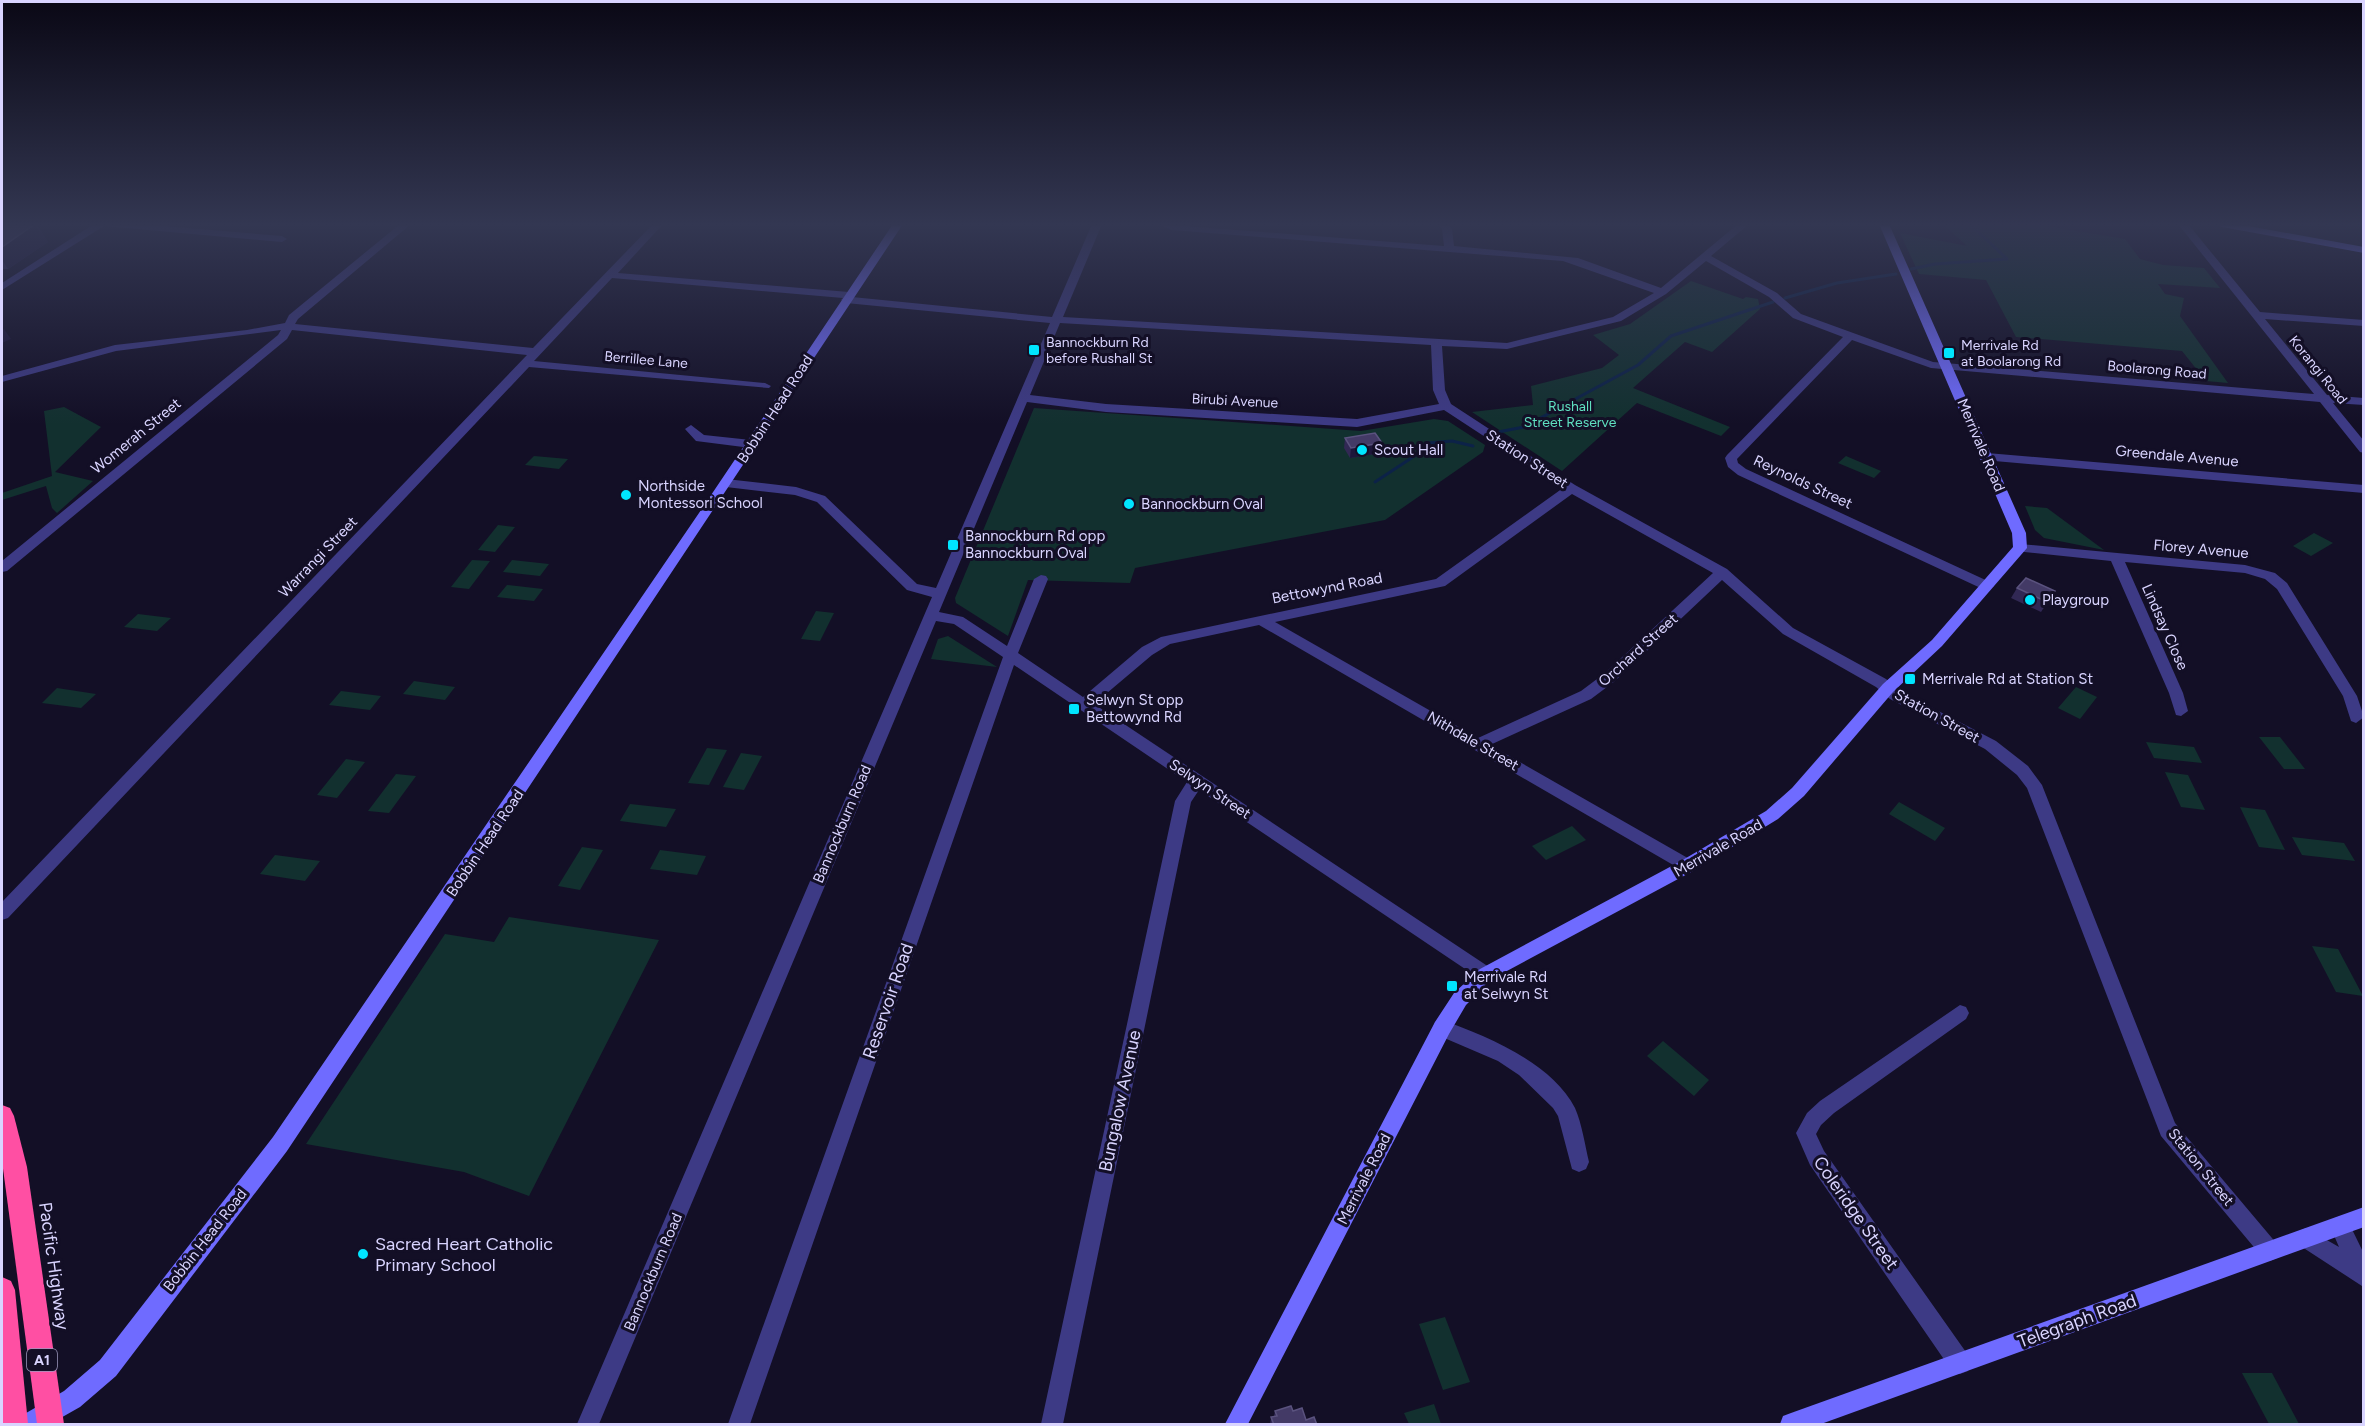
<svg xmlns="http://www.w3.org/2000/svg" width="2365" height="1426" font-family="Figtree,sans-serif">
<style>
.green{fill:#12302f}
.lines{fill:none;stroke-linecap:round;stroke-linejoin:round}
.stream{stroke:#0c2248;stroke-width:3}
.street{fill:#3d3a85;fill-rule:evenodd}
.secondary{fill:#6f6bff;fill-rule:evenodd}
.highway{fill:#ff4fa3;fill-rule:evenodd}
.wall{fill:#312854}
.shaded-wall{fill:#1d163a}
.building{fill:#433a66;stroke:#5a527e;stroke-width:1.5}
.poi-dot{fill:#00e5ff;stroke:#130f26;stroke-width:2}
.labels{text-anchor:middle;dominant-baseline:central;stroke-width:6;stroke-linejoin:round;paint-order:stroke}
.far-poi-label{font-size:14px;fill:#d9d4ff;stroke:#130f26;text-anchor:start}
.far-street-label{font-size:14px;fill:#d9d4ff;stroke:#130f26}
.far-park-label{font-size:14px;fill:#5fe0c0;stroke:#130f26}
.shield{fill:#130f26;stroke:#9e99be;stroke-width:1.5}
.shield-label{font-size:14px;font-weight:bold;fill:#d9d4ff}
.street-label{font-size:15px;fill:#d9d4ff;stroke:#130f26}
.poi-label{font-size:15px;fill:#d9d4ff;stroke:#130f26;text-anchor:start}
.near-street-label{font-size:18px;fill:#d9d4ff;stroke:#130f26}
.near-poi-label{font-size:18px;fill:#d9d4ff;stroke:#130f26;text-anchor:start}
</style>
<rect width="100%" height="100%" fill="#130f26"/>
<g class="green">
<polygon points="1943,224 2034,224 2125,239 2140,259 2163,265 2204,268 2220,288 2158,284 2165,294 2184,298 2180,316 2228,383 2206,381 2182,351 2016,337 1986,280 1919,274 1900,233 1967,246"/>
<polygon points="1691,281 1743,299 1746,297 1758,299 1760,309 1712,352 1685,342 1633,388 1730,427 1721,436 1637,403 1562,471 1472,412 1533,405 1531,386 1602,368 1619,355 1593,335 1630,324"/>
<polygon points="64,407 101,427 55,472 93,481 57,513 52,508 46,486 2,500 2,493 52,476 44,411"/>
<polygon points="1034,408 1361,431 1434,419 1448,421 1485,445 1483,452 1385,520 1135,568 1130,583 1028,580 1008,636 956,603 955,598"/>
<polygon points="534,456 568,459 559,469 525,465"/>
<polygon points="1846,456 1881,471 1874,478 1838,463"/>
<polygon points="2025,506 2047,508 2104,550 2044,538 2035,530"/>
<polygon points="498,525 515,527 495,552 478,550"/>
<polygon points="2314,533 2333,543 2311,556 2293,546"/>
<polygon points="472,560 490,561 469,589 451,587"/>
<polygon points="512,560 549,564 540,576 503,572"/>
<polygon points="507,585 543,589 534,601 497,597"/>
<polygon points="816,611 834,613 820,641 801,639"/>
<polygon points="138,614 171,618 157,631 124,627"/>
<polygon points="948,636 997,667 931,659 938,639"/>
<polygon points="414,681 455,687 445,700 403,694"/>
<polygon points="2076,687 2097,697 2080,719 2058,708"/>
<polygon points="57,688 96,694 81,708 42,703"/>
<polygon points="341,691 381,696 370,710 329,705"/>
<polygon points="2259,737 2280,737 2305,769 2284,769"/>
<polygon points="2146,742 2194,747 2202,763 2154,758"/>
<polygon points="707,748 727,750 709,785 688,783"/>
<polygon points="741,753 762,756 744,790 723,787"/>
<polygon points="346,759 365,762 337,798 317,795"/>
<polygon points="2165,772 2188,775 2205,810 2181,807"/>
<polygon points="396,774 416,776 389,813 368,811"/>
<polygon points="1899,802 1945,828 1935,841 1889,814"/>
<polygon points="630,804 676,809 666,827 620,821"/>
<polygon points="2240,807 2265,810 2285,850 2259,847"/>
<polygon points="1572,826 1586,840 1546,860 1532,846"/>
<polygon points="2292,837 2344,843 2355,861 2302,855"/>
<polygon points="582,847 603,850 580,890 558,886"/>
<polygon points="660,850 706,856 697,875 650,869"/>
<polygon points="275,855 320,861 305,881 260,874"/>
<polygon points="509,917 659,940 529,1196 464,1172 306,1144 445,934 494,942"/>
<polygon points="2312,946 2338,949 2363,996 2336,992"/>
<polygon points="1663,1041 1709,1080 1694,1096 1647,1056"/>
<polygon points="1445,1317 1470,1382 1443,1390 1419,1324"/>
<polygon points="2242,1373 2272,1373 2299,1424 2269,1424"/>
<polygon points="1434,1404 1441,1424 1409,1424 1404,1413"/>
</g>
<g class="lines">
<g class="stream">
<polyline points="1911,269 1935,264 2007,259 1970,224"/>
<polyline points="1785,298 1837,283 1896,274"/>
<polyline points="1498,432 1524,427 1638,365 1671,336 1773,302"/>
<polyline points="1375,482 1416,455 1427,443 1452,441 1473,446"/>
</g>
<g class="street">
<polygon points="94,224 140,224 282,236 287,239 282,242 104,226 2,290 2,283"/>
<path d="M 400,224 L 411,224 L 298,319 L 295,324 L 533,348 L 653,224 L 663,224 L 618,273 L 849,292 L 854,295 L 852,297 L 1052,317 L 1092,224 L 1102,224 L 1063,317 L 1507,343 L 1613,317 L 1654,293 L 1563,261 L 1172,230 L 1158,224 L 1444,246 L 1442,229 L 1438,224 L 1448,224 L 1452,229 L 1454,246 L 1578,258 L 1661,288 L 1738,224 L 1749,224 L 1711,256 L 1777,293 L 1801,314 L 1933,362 L 2314,394 L 2178,224 L 2188,224 L 2260,312 L 2364,320 L 2364,326 L 2265,319 L 2327,395 L 2364,398 L 2364,405 L 2333,403 L 2364,441 L 2364,453 L 2360,452 L 2320,402 L 1931,368 L 1852,340 L 1737,459 L 1738,463 L 1746,469 L 1992,583 L 1994,586 L 1987,591 L 1738,475 L 1728,467 L 1725,458 L 1727,455 L 1843,337 L 1793,318 L 1769,297 L 1706,261 L 1666,294 L 1621,321 L 1507,349 L 1442,346 L 1445,390 L 1451,404 L 1575,485 L 1727,569 L 1793,628 L 1886,679 L 1900,691 L 1996,741 L 2028,766 L 2042,785 L 2175,1123 L 2277,1244 L 2280,1251 L 2277,1258 L 2270,1261 L 2263,1258 L 2161,1136 L 2027,788 L 2017,775 L 1985,749 L 1890,699 L 1876,687 L 1783,634 L 1722,580 L 1615,681 L 1591,699 L 1490,745 L 1693,861 L 1695,866 L 1693,871 L 1687,873 L 1259,625 L 1170,644 L 1152,655 L 1094,704 L 1492,969 L 1495,974 L 1492,979 L 1486,982 L 1480,979 L 1199,790 L 1191,802 L 1063,1424 L 1041,1424 L 1175,801 L 1187,782 L 1014,665 L 750,1424 L 728,1424 L 1003,657 L 954,624 L 936,621 L 599,1424 L 577,1424 L 932,597 L 907,590 L 817,502 L 795,495 L 726,487 L 720,483 L 726,479 L 796,487 L 825,496 L 917,584 L 936,588 L 1050,323 L 846,303 L 841,300 L 843,298 L 612,278 L 534,361 L 765,383 L 771,386 L 769,388 L 529,367 L 8,918 L 2,920 L 2,902 L 527,355 L 292,330 L 287,339 L 7,571 L 2,572 L 2,561 L 278,335 L 281,330 L 116,351 L 2,382 L 2,376 L 115,345 L 247,330 L 285,323 L 289,315 ZM 1060,323 L 1431,345 L 1433,390 L 1439,404 L 1357,419 L 1106,404 L 1030,395 ZM 1027,402 L 1106,412 L 1357,427 L 1444,410 L 1563,488 L 1436,579 L 1161,637 L 1142,647 L 1083,697 L 1018,653 L 1048,579 L 1046,576 L 1041,575 L 1034,579 L 1007,646 L 963,617 L 939,612 ZM 1572,494 L 1713,573 L 1605,673 L 1581,691 L 1478,738 L 1275,622 L 1445,586 Z"/>
<polygon points="691,425 704,435 751,440 757,444 751,448 696,441 685,429"/>
<polygon points="1987,453 2364,485 2364,493 1983,460 1981,457"/>
<polygon points="2020,544 2245,565 2275,573 2287,583 2357,696 2364,717 2356,723 2351,721 2343,696 2277,589 2265,579 2245,573 2125,562 2183,693 2188,711 2181,716 2176,715 2169,693 2111,561 2015,551 2013,548 2015,545"/>
<polygon points="1960,1005 1966,1007 1969,1013 1966,1019 1834,1113 1821,1125 1816,1134 1824,1151 1968,1355 1971,1363 1968,1371 1960,1374 1952,1371 1810,1165 1796,1133 1807,1113 1820,1101"/>
<path d="M 1442,1020 C 1487,1036 1552,1063 1575,1108 C 1582,1124 1585,1145 1589,1162 L 1586,1169 L 1579,1172 L 1572,1169 L 1558,1116 L 1553,1108 L 1519,1075 L 1498,1061 L 1435,1034 L 1433,1028 L 1435,1022 Z"/>
<polygon points="2340,1216 2347,1219 2364,1254 2362,1286 2299,1245 2296,1238 2299,1231 2306,1228 2339,1247 2330,1226 2333,1219"/>
</g>
<g class="secondary">
<polygon points="893,224 903,224 287,1151 116,1376 80,1407 50,1424 18,1424 21,1416 64,1391 100,1360 273,1137 699,513"/>
<polygon points="1879,224 1889,224 2026,533 2027,548 1942,646 1893,692 1804,796 1778,819 1693,871 1492,979 1466,1005 1449,1034 1248,1424 1225,1424 1435,1022 1454,993 1480,969 1681,861 1766,811 1792,788 1883,684 1932,640 2013,547 2012,533"/>
<polygon points="2217,224 2237,224 2364,247 2364,253 2222,227"/>
<polygon points="2364,1207 2364,1227 1821,1424 1780,1424 1783,1416 1791,1413"/>
</g>
<g class="highway">
<polygon points="2,1105 10,1108 14,1116 27,1167 64,1424 37,1424 2,1161"/>
<polygon points="2,1277 11,1281 15,1290 28,1424 2,1424"/>
</g>
</g>
<g class="wall">
<polygon points="2,224 36,224 48,242 8,269 2,269"/>
<polygon points="1345,438 1382,443 1381,453 1350,458 1344,448"/>
<polygon points="2017,588 2055,591 2041,612 2011,598"/>
<polygon points="1275,1411 1293,1411 1306,1420 1317,1425 1270,1425 1271,1417 1274,1416"/>
</g>
<g class="shaded-wall">
<polygon points="35,224 48,242 8,269 2,260 2,247"/>
<polygon points="4,329 11,339 2,343 2,331"/>
<polygon points="1382,443 1381,453 1350,458 1351,448"/>
</g>
<g class="building">
<polygon points="2,224 35,224 2,247"/>
<polygon points="1375,433 1382,443 1351,448 1345,438"/>
<polygon points="2026,578 2055,591 2047,602 2017,588"/>
<polygon points="1291,1406 1293,1411 1302,1408 1306,1420 1314,1417 1317,1425 1274,1425 1271,1417 1277,1416 1275,1411"/>
</g>
<linearGradient id="sky" x2="0" y2="1"><stop stop-color="#0a0815"/><stop offset="0.53" stop-color="#333752"/><stop offset="1" stop-color="#333752" stop-opacity="0"/></linearGradient>
<rect width="2365" height="424" fill="url(#sky)"/>
<g class="poi-dot">
<rect x="1028" y="344" width="12" height="12" rx="3"/>
<rect x="1943" y="347" width="12" height="12" rx="3"/>
<circle cx="1362" cy="450" r="6"/>
<circle cx="626" cy="495" r="6"/>
<circle cx="1129" cy="504" r="6"/>
<rect x="947" y="539" width="12" height="12" rx="3"/>
<circle cx="2030" cy="600" r="6"/>
<rect x="1904" y="673" width="12" height="12" rx="3"/>
<rect x="1068" y="703" width="12" height="12" rx="3"/>
<rect x="1446" y="980" width="12" height="12" rx="3"/>
<circle cx="363" cy="1254" r="6"/>
</g>
<g class="labels">
<g class="far-poi-label">
<text x="1046" y="342">Bannockburn Rd<tspan x="1046" dy="16">before Rushall St</tspan></text>
<text x="1961" y="345">Merrivale Rd<tspan x="1961" dy="16">at Boolarong Rd</tspan></text>
</g>
<g class="far-street-label">
<text transform="translate(646 360) rotate(5)">Berrillee Lane</text>
<text transform="translate(2157 370) rotate(5)">Boolarong Road</text>
<text transform="translate(2318 370) rotate(51)">Korangi Road</text>
<text transform="translate(1235 401) rotate(3)">Birubi Avenue</text>
</g>
<g class="far-park-label">
<text x="1570" y="406">Rushall<tspan x="1570" dy="16">Street Reserve</tspan></text>
</g>
<rect class="shield" x="27" y="1349" width="30" height="22" rx="4.5"/>
<g class="shield-label">
<text x="42" y="1360">A1</text>
</g>
<g class="street-label">
<text transform="translate(775 409) rotate(-57)">Bobbin Head Road</text>
<text transform="translate(136 436) rotate(-39)">Womerah Street</text>
<text transform="translate(1981 445) rotate(67)">Merrivale Road</text>
<text transform="translate(2177 456) rotate(5)">Greendale Avenue</text>
<text transform="translate(1527 459) rotate(33)">Station Street</text>
<text transform="translate(1803 482) rotate(25)">Reynolds Street</text>
<text transform="translate(2201 549) rotate(5)">Florey Avenue</text>
<text transform="translate(318 557) rotate(-46)">Warrangi Street</text>
<text transform="translate(1327 588) rotate(-11)">Bettowynd Road</text>
<text transform="translate(2165 627) rotate(66)">Lindsay Close</text>
<text transform="translate(1638 650) rotate(-42)">Orchard Street</text>
<text transform="translate(1937 716) rotate(29)">Station Street</text>
<text transform="translate(1473 741) rotate(30)">Nithdale Street</text>
<text transform="translate(1210 789) rotate(34)">Selwyn Street</text>
<text transform="translate(842 824) rotate(-67)">Bannockburn Road</text>
<text transform="translate(485 843) rotate(-56)">Bobbin Head Road</text>
<text transform="translate(1718 848) rotate(-30)">Merrivale Road</text>
<text transform="translate(2201 1167) rotate(51)">Station Street</text>
<text transform="translate(1364 1179) rotate(-63)">Merrivale Road</text>
<text transform="translate(205 1240) rotate(-52)">Bobbin Head Road</text>
<text transform="translate(653 1272) rotate(-67)">Bannockburn Road</text>
</g>
<g class="poi-label">
<text x="1374" y="450">Scout Hall</text>
<text x="638" y="486">Northside<tspan x="638" dy="17">Montessori School</tspan></text>
<text x="1141" y="504">Bannockburn Oval</text>
<text x="965" y="536">Bannockburn Rd opp<tspan x="965" dy="17">Bannockburn Oval</tspan></text>
<text x="2042" y="600">Playgroup</text>
<text x="1922" y="679">Merrivale Rd at Station St</text>
<text x="1086" y="700">Selwyn St opp<tspan x="1086" dy="17">Bettowynd Rd</tspan></text>
<text x="1464" y="977">Merrivale Rd<tspan x="1464" dy="17">at Selwyn St</tspan></text>
</g>
<g class="near-street-label">
<text transform="translate(888 1001) rotate(-71)">Reservoir Road</text>
<text transform="translate(1120 1101) rotate(-78)">Bungalow Avenue</text>
<text transform="translate(1856 1213) rotate(55)">Coleridge Street</text>
<text transform="translate(54 1266) rotate(82)">Pacific Highway</text>
<text transform="translate(2077 1321) rotate(-20)">Telegraph Road</text>
</g>
<g class="near-poi-label">
<text x="375" y="1244">Sacred Heart Catholic<tspan x="375" dy="21">Primary School</tspan></text>
</g>
</g>
<rect width="2365" height="1426" fill="none" stroke="#d9d4ff" stroke-width="6"/>
</svg>
